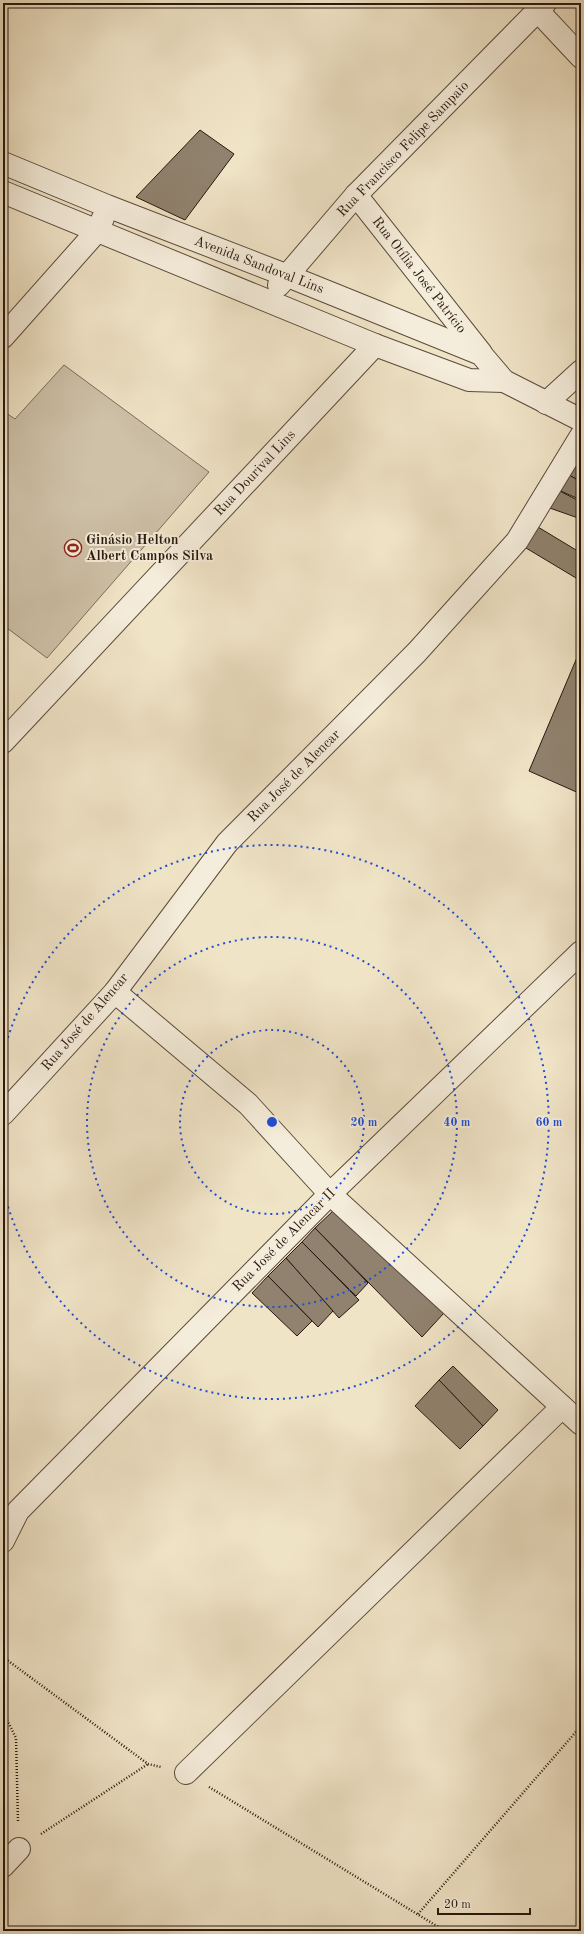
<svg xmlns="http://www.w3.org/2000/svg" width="584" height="1934" font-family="'Old Standard TT',serif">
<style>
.green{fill:#cec1a8;stroke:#7b6c5b}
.building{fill:#90826e;stroke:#28180e}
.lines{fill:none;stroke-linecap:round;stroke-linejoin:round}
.minor-casing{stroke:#5a4b3c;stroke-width:24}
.path{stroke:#28180e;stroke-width:2.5;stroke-dasharray:1 2;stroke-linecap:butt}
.minor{stroke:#f5eddb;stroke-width:22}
.ring{fill:none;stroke:#1d4ed8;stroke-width:2;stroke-dasharray:2 4}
.labels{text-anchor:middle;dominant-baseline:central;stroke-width:4;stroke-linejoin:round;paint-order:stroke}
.street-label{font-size:14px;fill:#28180e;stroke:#f5eddb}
.poi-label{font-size:14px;font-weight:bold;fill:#28180e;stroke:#f5eddb;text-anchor:start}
.centre{fill:#1d4ed8;stroke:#f5eddb;stroke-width:2}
.ring-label{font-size:12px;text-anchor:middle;font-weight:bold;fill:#1d4ed8;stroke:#f5eddb;stroke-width:4;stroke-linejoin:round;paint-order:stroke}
</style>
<rect width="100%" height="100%" fill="#f0e4c7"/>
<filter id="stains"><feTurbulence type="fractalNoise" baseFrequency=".005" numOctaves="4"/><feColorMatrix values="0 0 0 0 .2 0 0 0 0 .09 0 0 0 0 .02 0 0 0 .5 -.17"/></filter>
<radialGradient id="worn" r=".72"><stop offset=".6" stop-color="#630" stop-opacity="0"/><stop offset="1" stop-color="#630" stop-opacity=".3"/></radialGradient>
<polygon class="green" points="64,365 209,472 47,658 3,625 3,411 15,419"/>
<g class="building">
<polygon points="200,130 234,154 185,220 136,197"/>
<polygon points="581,457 581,482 564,472"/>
<polygon points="564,472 581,482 581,500 554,488"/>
<polygon points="554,488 581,502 581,519 544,506"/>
<polygon points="533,524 581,553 581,581 521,545"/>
<polygon points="581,648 581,794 529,771"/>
<polygon points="334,1210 444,1313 422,1337 315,1228"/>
<polygon points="315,1228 368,1283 356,1296 302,1242"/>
<polygon points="302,1242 359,1300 339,1318 286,1258"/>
<polygon points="286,1258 333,1311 318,1327 268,1276"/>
<polygon points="268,1276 312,1321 297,1336 252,1293"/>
<polygon points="453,1366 498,1410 483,1426 439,1380"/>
<polygon points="439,1380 483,1426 460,1449 415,1406"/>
</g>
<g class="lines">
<defs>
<g id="minor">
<polyline points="537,10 581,57"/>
<polyline points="3,163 107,206 288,276 481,354 504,381 581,420"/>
<polyline points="3,192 375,345 469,380 504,381"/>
<polyline points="356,195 481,353"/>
<polyline points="279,285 356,195 545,3"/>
<polyline points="3,337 98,230 103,218"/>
<polyline points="546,403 581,371"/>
<polyline points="3,742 375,345"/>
<polyline points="115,992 248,1104 330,1194 581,1424"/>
<polyline points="3,1114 115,992 227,843 417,652 517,541 581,436"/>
<polyline points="3,1541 18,1511 330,1194 581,952"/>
<polyline points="186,1773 562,1407"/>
<polyline points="3,1866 19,1849"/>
</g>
</defs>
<use href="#minor" class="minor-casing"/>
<g class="path">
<polyline points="3,1657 148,1764 161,1767"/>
<polyline points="3,1712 16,1738 18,1822"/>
<polyline points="209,1787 445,1931"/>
<polyline points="41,1834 148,1764"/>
<polyline points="418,1914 581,1726"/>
</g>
<use href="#minor" class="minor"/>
</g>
<g class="ring">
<circle cx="272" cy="1122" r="92"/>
<circle cx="272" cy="1122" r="185"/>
<path d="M3 1055A277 277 0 1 1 3 1189"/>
</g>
<defs>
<symbol id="stadium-ring" viewBox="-11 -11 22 22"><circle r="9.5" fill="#f5eddb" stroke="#8f2418" stroke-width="1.5"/><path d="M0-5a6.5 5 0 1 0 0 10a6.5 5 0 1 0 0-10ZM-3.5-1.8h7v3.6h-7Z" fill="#8f2418"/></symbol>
</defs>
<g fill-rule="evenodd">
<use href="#stadium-ring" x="63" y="538" width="20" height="20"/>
</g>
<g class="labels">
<g class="street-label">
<text transform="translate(403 149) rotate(-46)">Rua Francisco Felipe Sampaio</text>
<text transform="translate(259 265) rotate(21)">Avenida Sandoval Lins</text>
<text transform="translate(419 275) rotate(52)">Rua Otília José Patrício</text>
<text transform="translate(255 473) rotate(-47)">Rua Dourival Lins</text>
<text transform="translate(294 776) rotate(-45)">Rua José de Alencar</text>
<text transform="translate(85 1022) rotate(-49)">Rua José de Alencar</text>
<text transform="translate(284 1240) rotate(-45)">Rua José de Alencar II</text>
</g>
<g class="poi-label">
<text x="86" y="540">Ginásio Helton<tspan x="86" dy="16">Albert Campos Silva</tspan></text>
</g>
</g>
<circle cx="272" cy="1122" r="6" class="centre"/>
<g class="ring-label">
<text x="364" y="1126">20 m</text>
<text x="457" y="1126">40 m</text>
<text x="549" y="1126">60 m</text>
</g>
<rect width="584" height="1934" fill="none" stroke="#f0e4c7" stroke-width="16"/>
<rect x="4" y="4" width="576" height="1926" fill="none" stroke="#28180e" stroke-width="2"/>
<rect x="8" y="8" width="568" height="1918" fill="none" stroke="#28180e"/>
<path d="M438 1908v6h92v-6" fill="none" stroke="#28180e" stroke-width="2"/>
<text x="444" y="1908" font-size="12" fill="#28180e" stroke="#f5eddb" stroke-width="3" paint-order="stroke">20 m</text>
<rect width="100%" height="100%" filter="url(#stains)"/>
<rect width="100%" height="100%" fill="url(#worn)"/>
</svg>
